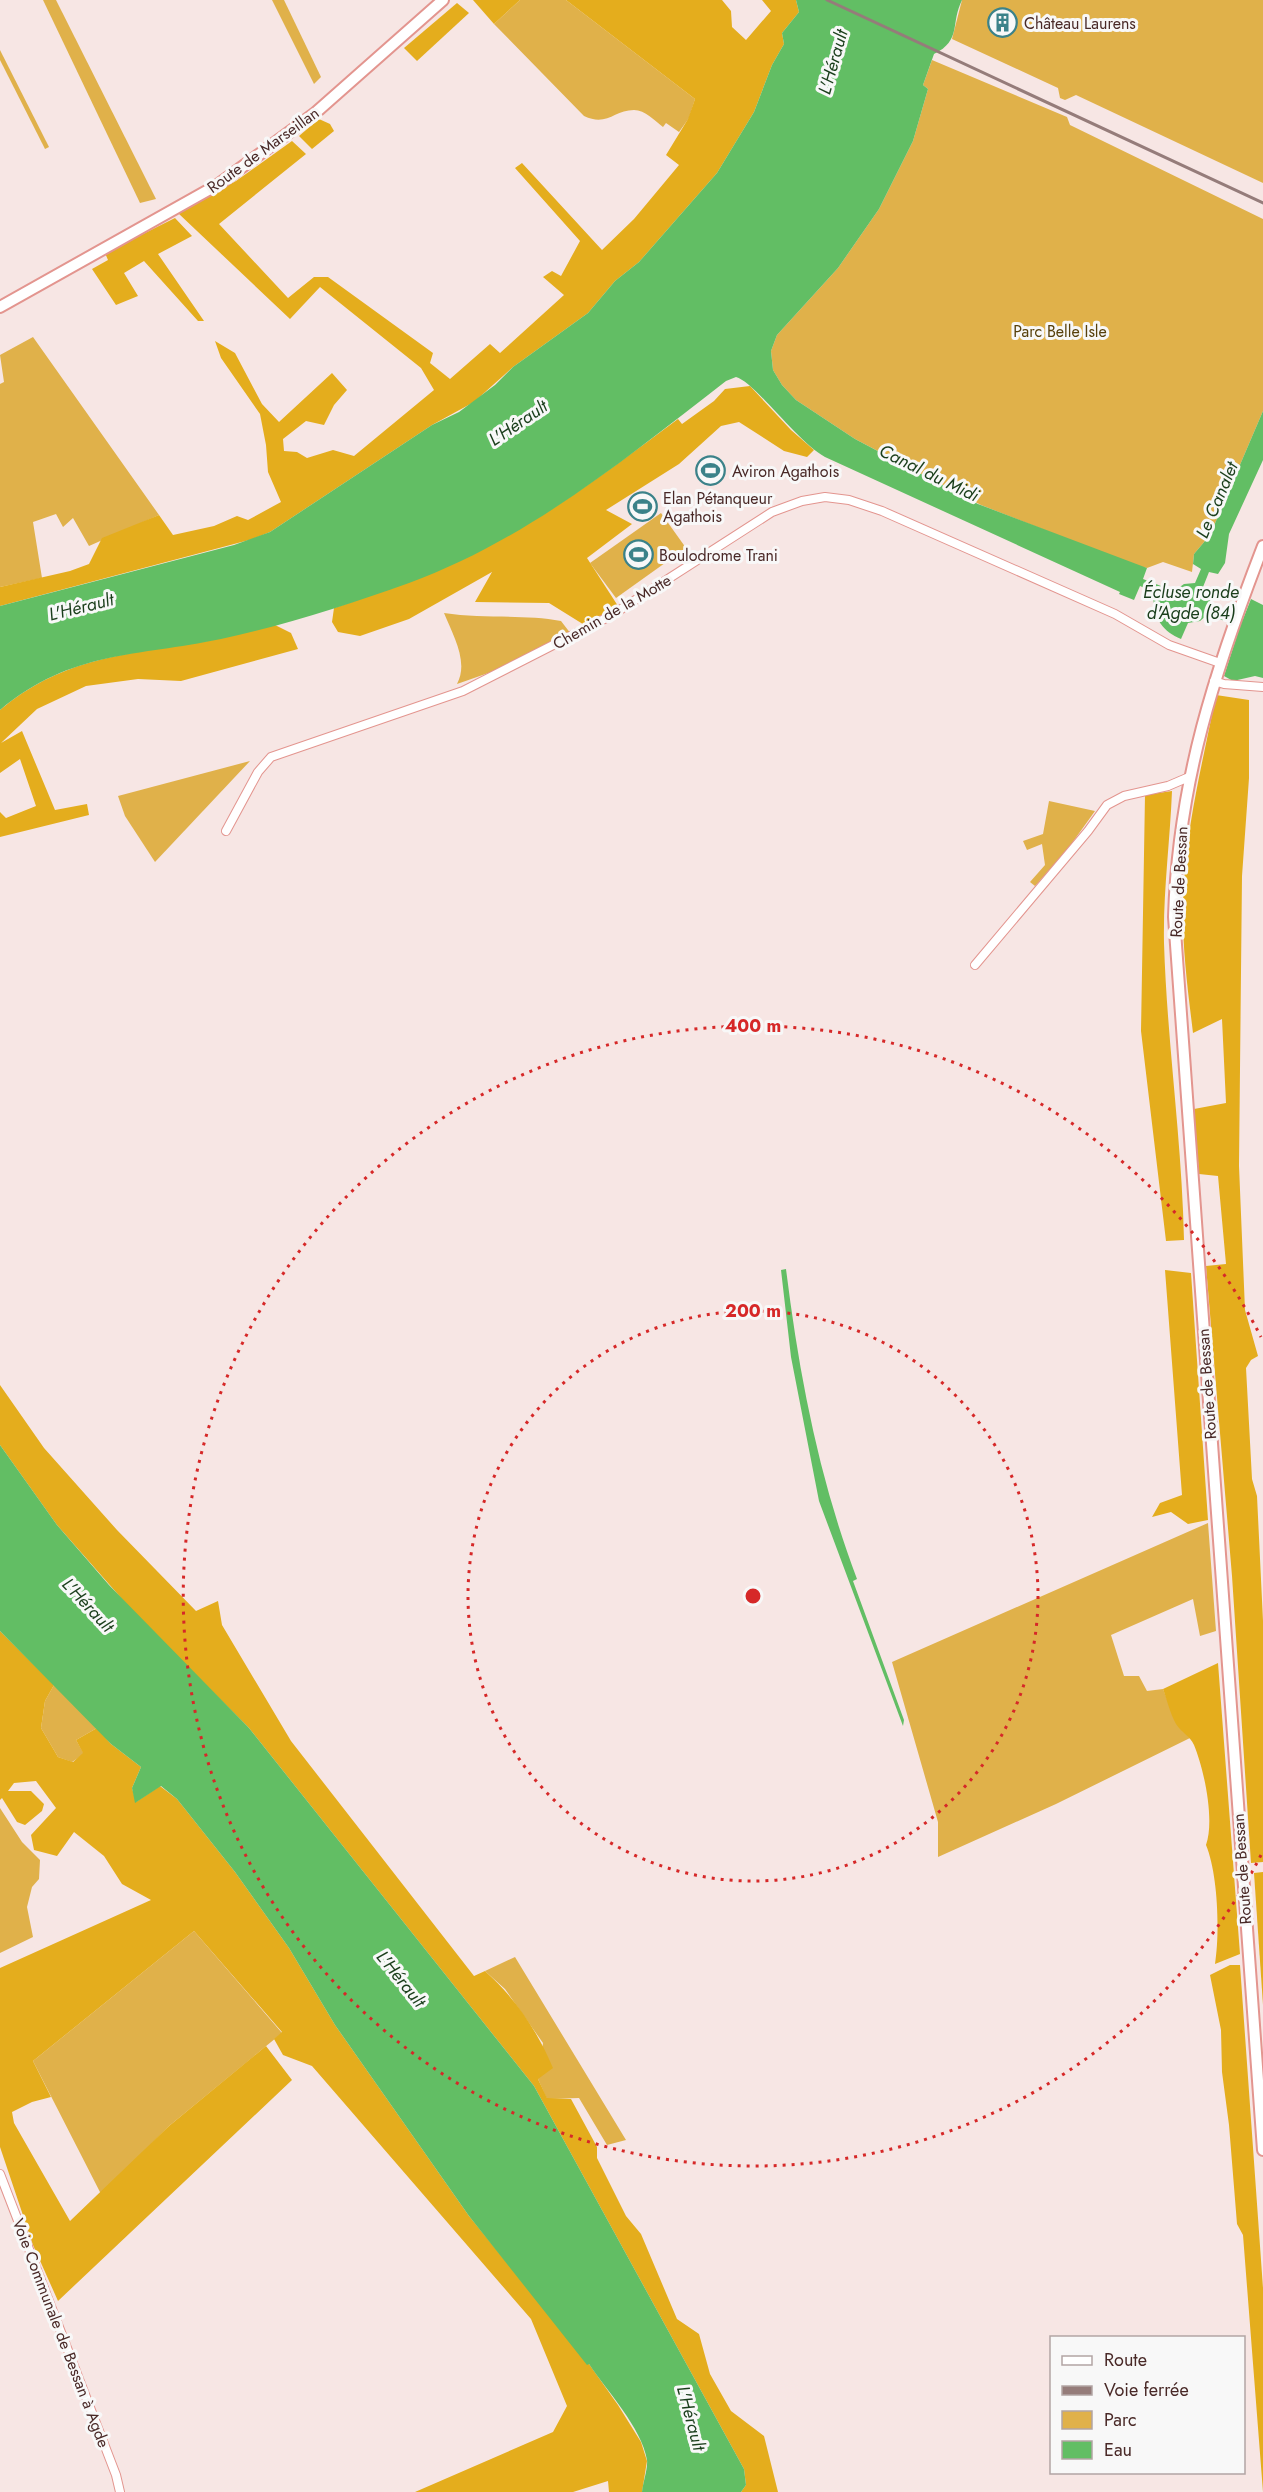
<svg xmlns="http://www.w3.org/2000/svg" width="1263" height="2492" font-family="Jost,sans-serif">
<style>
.green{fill:#e0b14a}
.forest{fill:#e4ad1d}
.water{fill:#62be64}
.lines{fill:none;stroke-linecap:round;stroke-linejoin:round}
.street-casing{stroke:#e3958f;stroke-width:10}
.secondary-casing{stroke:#e3958f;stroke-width:14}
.street{stroke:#fff;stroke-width:8}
.secondary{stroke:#fff;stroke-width:10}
.rail{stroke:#957c7a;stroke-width:3}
.ring{fill:none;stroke:#d62828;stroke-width:3;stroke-dasharray:3 6}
.labels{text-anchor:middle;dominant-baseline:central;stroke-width:6;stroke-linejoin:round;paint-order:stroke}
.poi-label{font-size:16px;fill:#492927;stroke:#f8f8f8;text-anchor:start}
.street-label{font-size:16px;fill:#492927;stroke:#f8f8f8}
.park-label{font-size:16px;fill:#57400b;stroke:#f8f8f8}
.water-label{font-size:18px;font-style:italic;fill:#1a3e1b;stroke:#f8f8f8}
.centre{fill:#d62828;stroke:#f8f8f8;stroke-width:3}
.ring-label{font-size:18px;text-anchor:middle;font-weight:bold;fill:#d62828;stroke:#f8f8f8;stroke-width:6;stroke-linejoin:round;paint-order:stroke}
</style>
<rect width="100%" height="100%" fill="#f7e6e4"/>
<g class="green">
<polygon points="43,0 56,0 156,199 140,203"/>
<polygon points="272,0 284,0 321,77 314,84"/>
<path d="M 520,0 L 566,0 L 695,99 L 689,118 L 679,132 L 666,123 L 663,127 C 655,121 645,110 634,110 C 614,110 607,127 584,116 L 494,24 Z"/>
<polygon points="962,0 1263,0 1263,183 1076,95 1065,100 1060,98 1058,88 952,39"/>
<polygon points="0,50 49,147 45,149 0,60"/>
<polygon points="932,60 1067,117 1070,125 1263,219 1263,411 1210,535 1194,554 1192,572 1163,562 1147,568 1133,565 981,505 855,439 796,400 782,385 773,370 771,351 777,335 838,268 879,209 913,141 928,89 923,85"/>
<polygon points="33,337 159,515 89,546 73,518 63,527 56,514 33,522 42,578 0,587 0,384 4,382 0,355"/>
<polygon points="661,513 686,548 616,598 590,563"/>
<path d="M 444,613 C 482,619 525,614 561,621 L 571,634 L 494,671 L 457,684 C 469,662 453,635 444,613 Z"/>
<polygon points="250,761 155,862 125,816 118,796"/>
<polygon points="1049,801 1095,811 1067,850 1035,886 1030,882 1045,865 1042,844 1027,850 1023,841 1043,834"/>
<polygon points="1208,1523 1216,1631 1200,1636 1193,1599 1111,1635 1124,1676 1139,1676 1147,1691 1163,1689 1177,1724 1190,1738 1056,1804 938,1857 938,1822 892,1662"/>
<polygon points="54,1685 97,1728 76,1740 84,1754 72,1762 58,1757 41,1728 45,1701"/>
<polygon points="0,1808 22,1842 40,1860 39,1879 32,1887 27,1907 33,1937 0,1953"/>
<polygon points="194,1931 282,2033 169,2126 101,2194 33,2061"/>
<polygon points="515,1957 626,2140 607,2145 579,2098 547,2099 538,2079 543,2043 505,1989 485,1971"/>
</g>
<g class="forest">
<polygon points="473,0 520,0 494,24"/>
<polygon points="566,0 722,0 731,11 732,27 746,40 771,11 762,0 796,0 799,12 782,33 784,44 772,65 754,112 717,173 639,262 615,281 588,313 513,367 474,402 432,425 270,532 253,539 0,606 0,587 70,571 89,564 102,538 159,515 173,535 214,526 237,516 248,520 281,502 268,472 266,445 260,414 221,358 215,341 235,353 262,404 279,422 332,373 347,390 334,405 324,425 306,421 283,439 284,451 297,452 307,458 333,450 354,456 434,390 421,368 320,287 290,319 178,213 236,181 292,141 306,154 219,224 288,298 314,277 328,277 433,353 430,363 450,379 490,344 500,353 564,295 543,277 552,271 561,276 580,241 515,168 522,163 602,250 634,219 679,165 666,155 688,119 695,99"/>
<polygon points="457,3 469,13 417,61 404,48"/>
<polygon points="319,119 330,124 334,131 312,149 299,136"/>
<polygon points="175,218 192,236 158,254 204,321 198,321 144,261 124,273 138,296 116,305 92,269 108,260 105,253"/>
<path d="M 750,386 L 791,430 L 814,450 L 807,457 L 784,451 L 739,422 L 721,426 L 679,464 L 606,510 L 632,524 L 587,558 L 618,606 L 586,626 L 549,603 L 475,602 L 492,572 L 409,619 L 360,636 L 338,632 L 332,622 L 334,608 C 391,589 446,568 499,540 C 563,506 620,462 678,419 L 682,424 L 714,401 L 725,389 Z"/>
<path d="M 275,625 L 291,633 L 298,649 L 181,681 L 138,679 L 86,686 L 37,709 L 1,743 L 22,731 L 55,810 L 87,804 L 89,815 L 0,837 L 0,812 L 6,818 L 36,806 L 20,759 L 0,773 L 0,710 C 58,661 117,655 189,644 C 218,640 247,632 275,625 Z"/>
<path d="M 1216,695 L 1249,700 L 1249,778 L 1242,876 L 1239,1166 L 1245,1310 L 1258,1356 L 1251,1360 L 1246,1368 L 1252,1479 L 1257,1496 L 1263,1621 L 1263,1862 L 1251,1863 L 1232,1576 L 1206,1266 L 1226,1264 L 1218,1176 L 1199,1174 L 1194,1109 L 1226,1103 L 1222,1019 L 1193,1033 C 1187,983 1180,932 1184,881 C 1188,819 1204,756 1216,695 Z"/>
<path d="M 1172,791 C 1170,842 1163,892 1164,943 C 1167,1042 1182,1141 1184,1240 L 1166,1241 L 1141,1031 L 1145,795 Z"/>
<polygon points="1165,1270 1191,1273 1208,1520 1188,1524 1171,1512 1152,1517 1160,1503 1182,1495"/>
<path d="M 0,1385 L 44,1448 L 117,1530 L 196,1611 L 218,1601 L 222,1625 L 291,1741 L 474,1976 L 485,1971 C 515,1998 537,2030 553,2068 L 538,2079 L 547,2098 L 571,2099 L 597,2147 L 597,2158 L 626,2216 L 641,2234 L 677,2319 L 699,2334 L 710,2374 L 731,2411 L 764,2436 L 778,2492 L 741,2492 L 746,2485 L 744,2469 L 534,2086 L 249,1728 L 137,1616 L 57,1525 L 0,1445 Z"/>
<polygon points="0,1631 54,1685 45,1701 41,1728 58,1757 73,1762 83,1753 76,1740 97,1728 111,1744 141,1767 132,1788 136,1802 160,1786 177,1799 235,1872 289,1948 335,2025 469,2216 589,2364 618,2405 641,2442 647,2461 642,2492 609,2492 608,2481 573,2492 415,2492 553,2432 567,2406 531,2319 312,2066 283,2055 274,2039 282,2032 194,1931 33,2061 51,2097 32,2102 12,2112 14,2123 70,2221 169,2126 266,2046 292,2080 58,2301 33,2245 0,2147 0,1968 151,1900 122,1884 104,1856 74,1832 57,1856 34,1850 31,1835 56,1808 36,1781 14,1783 8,1791 31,1791 44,1804 42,1811 25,1825 17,1822 2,1798 0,1800"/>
<path d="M 1218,1663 L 1240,1954 L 1215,1964 C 1220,1932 1218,1874 1206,1845 C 1215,1820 1204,1769 1194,1745 C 1190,1736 1181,1732 1176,1724 C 1170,1713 1167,1700 1163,1689 Z"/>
<polygon points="1263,1872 1263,2005 1254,1873"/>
<polygon points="1230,1965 1240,1965 1263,2288 1263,2492 1243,2235 1237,2224 1229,2125 1222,2072 1221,2030 1210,1975"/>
</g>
<g class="water">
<path d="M 796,0 L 962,0 C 950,24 962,40 934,54 L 923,85 L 928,89 L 913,141 L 879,209 L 838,268 L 777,335 L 771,351 L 773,370 L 782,385 L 796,400 L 855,439 L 978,504 L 1147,568 L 1143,579 L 1174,591 L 1184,584 L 1195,583 L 1201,569 L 1193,564 L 1194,554 L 1210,535 L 1263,411 L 1263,460 L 1229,534 L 1225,563 L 1218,574 L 1209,572 L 1203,587 L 1210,595 L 1211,606 L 1243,619 L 1251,599 L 1263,605 L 1263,678 L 1255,676 L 1233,681 L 1224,676 L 1240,626 L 1207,615 L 1200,621 L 1188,623 L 1181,639 C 1161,631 1151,614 1154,592 L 1140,586 L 1134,600 L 1119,594 L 1120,592 L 825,457 C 797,442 755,382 736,377 L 726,381 C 628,457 527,540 409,583 C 348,605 285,625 221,639 C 136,657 72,650 0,710 L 0,606 L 234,545 L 270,532 L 432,425 L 459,412 L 495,385 L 513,367 L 588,313 L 615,281 L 639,262 L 717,173 L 754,112 L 772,65 L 784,44 L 782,33 L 799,12 Z"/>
<path d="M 786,1269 C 799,1374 819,1479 857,1579 L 853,1581 L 904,1720 L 903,1726 L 819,1501 L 791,1357 L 781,1270 Z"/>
<path d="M 0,1445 L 57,1525 L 109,1585 L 249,1728 L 534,2086 L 744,2469 L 746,2485 L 741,2492 L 642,2492 C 643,2482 648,2469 647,2460 C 642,2428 606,2390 589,2364 L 587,2365 L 469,2216 L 335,2025 L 289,1948 L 235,1872 L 177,1799 L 161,1786 L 135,1803 L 132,1788 L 141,1767 L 111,1744 L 0,1631 Z"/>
</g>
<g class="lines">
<defs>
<g id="street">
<polyline points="1214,681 1224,684 1263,687"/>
<polyline points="226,831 258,772 271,757 463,691 612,615 772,512 802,501 825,497 849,500 882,511 1115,614 1169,645 1220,663"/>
<polyline points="975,965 1088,831 1107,805 1124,796 1168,786 1189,777"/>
<polyline points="0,2174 116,2475 120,2492"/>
</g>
<g id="secondary">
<polyline points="0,307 219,184 314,114 443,0"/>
<path d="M 1263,546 C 1215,670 1178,782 1174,917 L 1263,2150"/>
</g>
</defs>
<use href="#street" class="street-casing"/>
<use href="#secondary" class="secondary-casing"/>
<use href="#street" class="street"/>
<use href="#secondary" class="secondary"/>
<polyline class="rail" points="827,0 1263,203"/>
</g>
<g class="ring">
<circle cx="753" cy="1596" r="285"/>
<path d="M1261 1855A570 570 0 1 1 1261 1337"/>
</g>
<defs>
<symbol id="building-ring" viewBox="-11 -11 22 22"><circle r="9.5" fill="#f8f8f8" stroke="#3b8289" stroke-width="1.5"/><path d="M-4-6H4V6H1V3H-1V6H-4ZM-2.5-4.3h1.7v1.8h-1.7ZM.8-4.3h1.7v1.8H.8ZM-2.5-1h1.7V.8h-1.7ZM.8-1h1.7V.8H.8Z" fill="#3b8289"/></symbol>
<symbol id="stadium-ring" viewBox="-11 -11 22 22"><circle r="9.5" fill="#f8f8f8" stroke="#3b8289" stroke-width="1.5"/><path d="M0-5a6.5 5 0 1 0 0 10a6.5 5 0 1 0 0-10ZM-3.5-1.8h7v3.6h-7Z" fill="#3b8289"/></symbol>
</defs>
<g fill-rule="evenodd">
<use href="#building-ring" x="986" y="6" width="33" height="33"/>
<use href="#stadium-ring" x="694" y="454" width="33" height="33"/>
<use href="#stadium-ring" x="626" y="490" width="33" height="33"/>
<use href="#stadium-ring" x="622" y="538" width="33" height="33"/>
</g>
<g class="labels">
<g class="poi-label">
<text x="1024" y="23">Château Laurens</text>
<text x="732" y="471">Aviron Agathois</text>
<text x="663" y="498">Elan Pétanqueur<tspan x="663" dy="18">Agathois</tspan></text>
<text x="659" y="555">Boulodrome Trani</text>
</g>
<g class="street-label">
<text transform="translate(263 150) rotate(-36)">Route de Marseillan</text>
<text transform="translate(612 612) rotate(-30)">Chemin de la Motte</text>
<text transform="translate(1179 882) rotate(-87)">Route de Bessan</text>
<text transform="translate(1207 1384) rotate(-94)">Route de Bessan</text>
<text transform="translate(1242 1869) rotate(-94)">Route de Bessan</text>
<text transform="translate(61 2333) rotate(69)">Voie Communale de Bessan à Agde</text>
</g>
<g class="park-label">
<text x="1060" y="331">Parc Belle Isle</text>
</g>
<g class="water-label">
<text transform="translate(833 62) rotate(-74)">L'Hérault</text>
<text transform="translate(518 423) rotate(-34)">L'Hérault</text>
<text transform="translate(929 473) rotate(26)">Canal du Midi</text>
<text transform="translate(1217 500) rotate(-67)">Le Canalet</text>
<text x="1191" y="592">Écluse ronde<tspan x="1191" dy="21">d'Agde (84)</tspan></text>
<text transform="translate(81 607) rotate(-14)">L'Hérault</text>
<text transform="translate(88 1605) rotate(47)">L'Hérault</text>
<text transform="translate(401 1979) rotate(51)">L'Hérault</text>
<text transform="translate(691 2418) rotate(75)">L'Hérault</text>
</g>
</g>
<circle cx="753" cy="1596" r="9" class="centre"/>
<g class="ring-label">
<text x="753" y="1032">400 m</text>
<text x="753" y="1317">200 m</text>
</g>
<rect x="1050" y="2336" width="195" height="138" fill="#f8f8f8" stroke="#b2a5a4" stroke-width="1.5"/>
<rect x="1062" y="2356" width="30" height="9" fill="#ffffff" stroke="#b2a5a4" stroke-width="1.5"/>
<text x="1104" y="2366" font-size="18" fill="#492927">Route</text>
<rect x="1062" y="2386" width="30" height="9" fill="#957c7a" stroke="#b2a5a4" stroke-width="1.5"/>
<text x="1104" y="2396" font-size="18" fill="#492927">Voie ferrée</text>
<rect x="1062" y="2411" width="30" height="18" fill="#e0b14a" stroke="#b2a5a4" stroke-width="1.5"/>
<text x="1104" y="2426" font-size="18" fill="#492927">Parc</text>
<rect x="1062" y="2441" width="30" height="18" fill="#62be64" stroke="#b2a5a4" stroke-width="1.5"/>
<text x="1104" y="2456" font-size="18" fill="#492927">Eau</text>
</svg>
